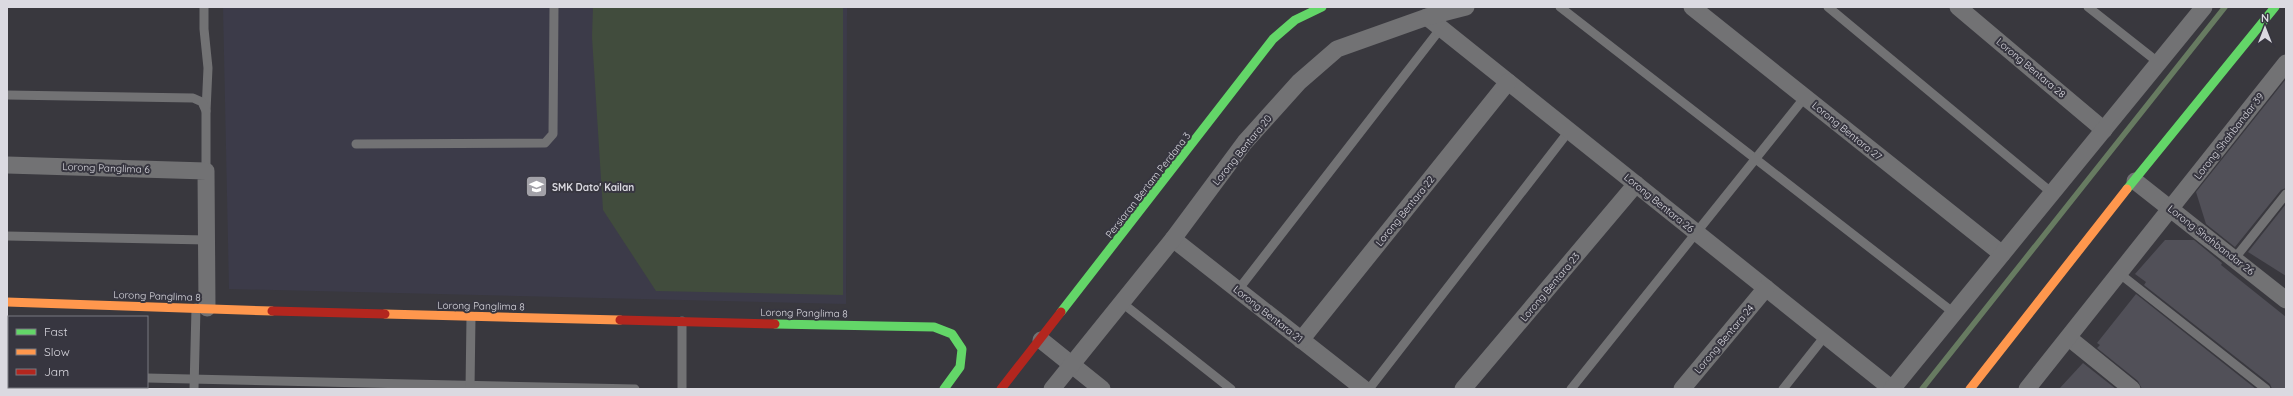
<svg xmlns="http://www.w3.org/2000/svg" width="2293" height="396" font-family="Quicksand,sans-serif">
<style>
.built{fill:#3c3b49}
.grass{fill:#414c3d}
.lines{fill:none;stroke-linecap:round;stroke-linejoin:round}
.stream{stroke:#677b61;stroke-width:5.5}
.building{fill:#515058}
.lane{stroke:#727274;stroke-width:9}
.street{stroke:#727274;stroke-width:17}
.fast{stroke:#63d668;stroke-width:9}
.slow{stroke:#ff974d;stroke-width:9}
.jam{stroke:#b3261e;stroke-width:9}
.labels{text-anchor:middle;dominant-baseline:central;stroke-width:4;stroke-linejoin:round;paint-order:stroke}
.street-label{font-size:10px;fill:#dbdae1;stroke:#373640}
.poi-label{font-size:10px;font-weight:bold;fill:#dbdae1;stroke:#373640;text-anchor:start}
</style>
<rect width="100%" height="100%" fill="#39383e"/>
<polygon class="built" points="223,7 847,7 846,304 229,289"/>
<polygon class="grass" points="593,7 843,7 843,295 656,291 603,210 592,37"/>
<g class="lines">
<polyline class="stream" points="1922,389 2225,7"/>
</g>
<g class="building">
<polygon points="2286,79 2286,188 2281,190 2235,247 2206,224 2196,192"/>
<polygon points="2286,204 2286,276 2248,252"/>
<polygon points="2165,240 2194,240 2222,263 2221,265 2286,317 2286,389 2272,389 2270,384 2144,285 2146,282 2135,274"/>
<polygon points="2136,294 2256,389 2142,389 2138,381 2097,348 2100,345 2097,343"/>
<polygon points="2083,363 2116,389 2059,389"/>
</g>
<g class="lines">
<g class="lane">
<polyline points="204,7 204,29 208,68 206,111"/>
<polyline points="1560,7 1954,313"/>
<polyline points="1828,7 2052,193"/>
<polyline points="2088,7 2159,63"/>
<polyline points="7,95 193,98 202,102 206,111 206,171"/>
<polyline points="356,144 545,143 553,134 554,7"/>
<polyline points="7,236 207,240"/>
<polyline points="2235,258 2286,194"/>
<polyline points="2120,274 2266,389"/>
<polyline points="1238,290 1441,28"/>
<polyline points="1121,302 1231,389"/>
<polyline points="7,375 9,375"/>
<polyline points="147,378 635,389"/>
<polyline points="194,389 196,308"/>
<polyline points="470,389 471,317"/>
<polyline points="682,389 682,321"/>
<polyline points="1369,389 1569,131"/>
<polyline points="1571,389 1805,97"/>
<polyline points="1783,389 1825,336"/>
</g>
<g class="street">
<polyline points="1692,7 2002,254"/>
<polyline points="1958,7 2104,130"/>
<polyline points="1427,17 1892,389"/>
<polyline points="7,165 206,171 207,308"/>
<polyline points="2135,181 2286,300"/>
<polyline points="1173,239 1364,389"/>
<polyline points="2069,338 2132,389"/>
<polyline points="1041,340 1102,389"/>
<polyline points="1301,340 1508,82"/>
<polyline points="1052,389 1173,239 1245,142 1299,82 1337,49 1427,17 1466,7"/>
<polyline points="1463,389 1636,184"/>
<polyline points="1682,389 1766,288"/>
<polyline points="1892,389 2204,7"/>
<polyline points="2027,389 2286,63"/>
</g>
<g class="fast">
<polyline points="2127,189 2275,7"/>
<polyline points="1061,312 1273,39 1295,20 1322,7"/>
<polyline points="775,324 934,327 952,334 962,349 960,367 944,389"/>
</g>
<g class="slow">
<polyline points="7,302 272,311"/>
<polyline points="385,314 620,320"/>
<polyline points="1970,389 2127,189"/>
</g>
<g class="jam">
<polyline points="272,311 385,314"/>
<polyline points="620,320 775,324"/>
<polyline points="1001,389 1061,312"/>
</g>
</g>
<defs>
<symbol id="school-square" viewBox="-11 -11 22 22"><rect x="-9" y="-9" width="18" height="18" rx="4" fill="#a2a1a8" stroke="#373640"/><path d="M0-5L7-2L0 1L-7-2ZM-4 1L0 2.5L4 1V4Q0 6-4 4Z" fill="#fff"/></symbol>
</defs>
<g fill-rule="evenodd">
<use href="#school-square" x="524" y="174" width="25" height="25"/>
</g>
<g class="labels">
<g class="street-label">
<text transform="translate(2031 68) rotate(40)">Lorong Bentara 28</text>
<text transform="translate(1847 131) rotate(39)">Lorong Bentara 27</text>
<text transform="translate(2229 136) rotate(-52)">Lorong Shahbandar 39</text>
<text transform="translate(1242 150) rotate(-51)">Lorong Bentara 20</text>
<text transform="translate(106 168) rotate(2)">Lorong Panglima 6</text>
<text transform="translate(1148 185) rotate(-52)">Persiaran Bertam Perdana 3</text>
<text transform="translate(1659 203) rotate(39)">Lorong Bentara 26</text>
<text transform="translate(1405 211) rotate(-51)">Lorong Bentara 22</text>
<text transform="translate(2211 240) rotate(38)">Lorong Shahbandar 26</text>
<text transform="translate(1550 287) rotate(-50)">Lorong Bentara 23</text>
<text transform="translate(157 296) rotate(2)">Lorong Panglima 8</text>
<text transform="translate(481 306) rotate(1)">Lorong Panglima 8</text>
<text transform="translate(804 313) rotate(1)">Lorong Panglima 8</text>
<text transform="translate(1268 314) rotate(38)">Lorong Bentara 21</text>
<text transform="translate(1724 339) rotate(-50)">Lorong Bentara 24</text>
</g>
<g class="poi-label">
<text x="552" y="187">SMK Dato' Kailan</text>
</g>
</g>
<rect width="2293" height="396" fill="none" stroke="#dbdae1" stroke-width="16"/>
<rect x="8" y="316" width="140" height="72" fill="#373640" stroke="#797880"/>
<rect x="16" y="329" width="20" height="6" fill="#63d668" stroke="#797880"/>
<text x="44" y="336" font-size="12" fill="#dbdae1">Fast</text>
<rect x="16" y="349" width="20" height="6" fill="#ff974d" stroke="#797880"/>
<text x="44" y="356" font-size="12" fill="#dbdae1">Slow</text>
<rect x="16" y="369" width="20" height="6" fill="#b3261e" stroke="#797880"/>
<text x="44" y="376" font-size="12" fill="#dbdae1">Jam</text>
<g transform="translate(2265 28)" stroke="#373640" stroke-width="3" paint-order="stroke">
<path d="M0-3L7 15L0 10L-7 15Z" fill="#dbdae1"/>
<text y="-6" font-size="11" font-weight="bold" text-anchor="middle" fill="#dbdae1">N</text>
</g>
</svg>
